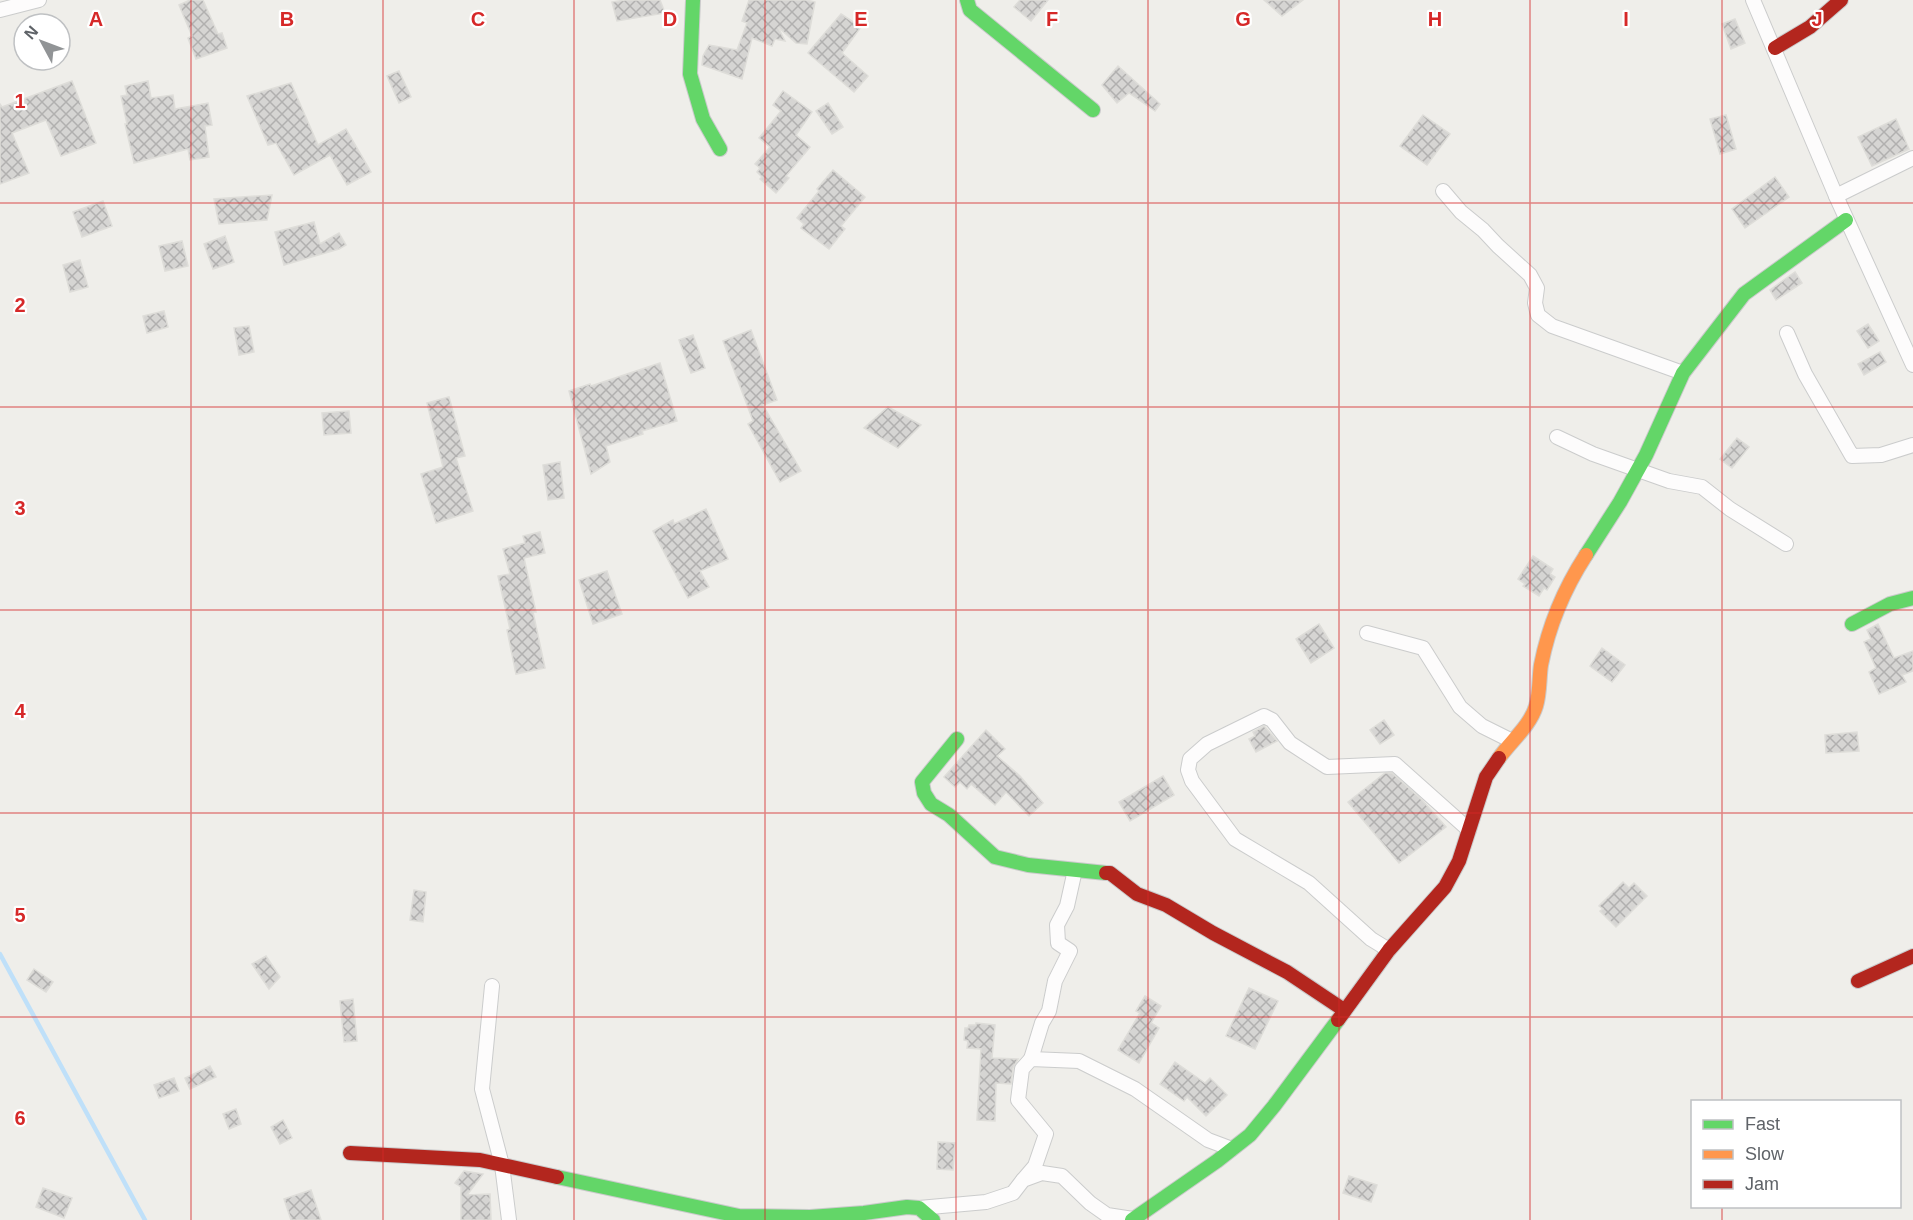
<svg xmlns="http://www.w3.org/2000/svg" width="1913" height="1220" font-family="Arial,sans-serif">
<style>
.lines{fill:none;stroke-linecap:round;stroke-linejoin:round}
.stream{stroke:#bfe0f9;stroke-width:4.5}
.building{fill:url(#building-cross-hatch);stroke:#deddd9;stroke-width:1.5}
.street-casing{stroke:#cbcccc;stroke-width:16}
.fast-casing{stroke:#cacacb;stroke-width:16}
.slow-casing{stroke:#cacacb;stroke-width:16}
.jam-casing{stroke:#cacacb;stroke-width:16}
.street{stroke:#fdfcfc;stroke-width:14}
.fast{stroke:#63d668;stroke-width:14}
.slow{stroke:#ff974d;stroke-width:14}
.jam{stroke:#b3261e;stroke-width:14}
.grid{fill:none;stroke:#d62828;stroke-width:1.5;stroke-opacity:0.55}
.grid-label{font-size:20px;text-anchor:middle;font-weight:bold;fill:#d62828;stroke:#fff;stroke-width:4.5;stroke-linejoin:round;paint-order:stroke}
</style>
<defs>
<pattern id="building-cross-hatch" width="8" height="8" patternUnits="userSpaceOnUse" patternTransform="scale(1.5)"><rect width="8" height="8" fill="#d6d5d3"/><path d="M0 0l8 8M0 8l8-8" fill="none" stroke="#b1b0af"/></pattern>
</defs>
<rect width="100%" height="100%" fill="#efeeea"/>
<g class="lines">
<polyline class="stream" points="0,954 145,1220"/>
</g>
<g class="building">
<polygon points="190,0 203,0 218,34 222,33 227,48 196,59 188,38 192,36 179,5"/>
<polygon points="625,0 660,0 665,13 617,21 612,2"/>
<polygon points="749,0 806,0 815,2 807,44 796,43 778,27 785,41 775,39 772,46 752,38 742,79 702,65 703,56 709,45 737,50 747,23 742,21"/>
<polygon points="1020,0 1048,0 1031,21 1014,7"/>
<polygon points="1264,0 1303,0 1282,16"/>
<polygon points="841,14 861,27 842,53 868,76 854,92 808,53"/>
<polygon points="1735,19 1745,43 1731,49 1722,24"/>
<polygon points="1118,66 1160,104 1155,111 1129,93 1117,103 1102,85"/>
<polygon points="399,71 411,97 399,103 387,76"/>
<polygon points="72,81 96,143 61,156 46,120 12,133 29,173 0,184 0,104 2,107"/>
<polygon points="148,81 151,98 173,95 175,109 208,103 212,125 205,126 209,157 190,160 188,149 134,163 125,124 127,124 121,96 127,95 125,86"/>
<polygon points="291,83 318,145 346,129 371,172 347,185 330,155 294,175 276,143 268,145 247,96"/>
<polygon points="783,91 812,112 796,135 810,147 786,176 789,178 776,193 760,179 762,177 757,172 760,168 755,164 770,147 759,138 781,111 773,105"/>
<polygon points="828,103 843,127 832,134 816,111"/>
<polygon points="1423,115 1450,134 1427,165 1400,146"/>
<polygon points="1726,115 1736,149 1720,154 1710,119"/>
<polygon points="1896,119 1909,149 1872,166 1858,137"/>
<polygon points="833,170 865,197 841,226 845,229 829,249 801,228 804,224 797,218 819,191 817,189"/>
<polygon points="1775,177 1789,197 1745,228 1732,209"/>
<polygon points="272,195 267,220 219,224 214,199"/>
<polygon points="103,201 112,226 82,237 73,212"/>
<polygon points="314,222 320,244 339,233 346,245 339,249 284,265 275,232"/>
<polygon points="225,236 234,262 213,269 204,244"/>
<polygon points="182,241 188,266 165,271 159,246"/>
<polygon points="80,260 88,287 70,292 63,265"/>
<polygon points="1795,272 1802,283 1776,300 1770,290"/>
<polygon points="164,311 168,327 147,333 143,316"/>
<polygon points="1868,324 1879,341 1868,348 1857,331"/>
<polygon points="249,326 254,352 239,355 234,328"/>
<polygon points="751,330 777,400 763,405 801,471 780,482 748,424 753,421 723,341"/>
<polygon points="693,335 705,368 691,373 679,340"/>
<polygon points="1880,352 1886,362 1864,375 1858,364"/>
<polygon points="660,363 677,421 642,431 643,434 606,446 610,462 591,474 569,391 590,384 591,386"/>
<polygon points="449,397 465,456 456,458 473,511 436,523 421,474 443,467 427,403"/>
<polygon points="888,407 921,425 898,448 864,428"/>
<polygon points="349,411 351,433 324,435 322,413"/>
<polygon points="1737,438 1749,447 1732,468 1720,459"/>
<polygon points="560,462 564,498 548,500 543,465"/>
<polygon points="706,509 728,559 700,571 709,587 688,598 653,531 673,520 674,524"/>
<polygon points="540,532 545,553 524,558 536,612 533,612 545,668 516,674 507,630 510,629 498,576 510,574 503,549 525,543 523,536"/>
<polygon points="1533,556 1553,569 1550,574 1555,577 1547,590 1544,588 1539,596 1523,586 1525,584 1518,579"/>
<polygon points="607,571 622,614 593,624 579,580"/>
<polygon points="1319,624 1334,648 1311,663 1296,639"/>
<polygon points="1878,624 1894,658 1913,651 1913,671 1902,675 1906,682 1879,694 1869,672 1876,668 1864,642 1871,639 1867,630"/>
<polygon points="1602,648 1625,665 1612,682 1590,666"/>
<polygon points="1384,720 1394,735 1380,744 1370,730"/>
<polygon points="1264,726 1277,741 1256,752 1249,739 1255,736 1253,732"/>
<polygon points="986,730 1005,749 997,756 1020,776 1043,803 1029,816 1006,792 995,805 971,784 967,789 960,782 955,787 944,777"/>
<polygon points="1857,732 1859,751 1826,753 1825,735"/>
<polygon points="1385,773 1392,773 1422,800 1446,827 1399,863 1348,802"/>
<polygon points="1163,776 1174,795 1130,821 1119,802"/>
<polygon points="1623,882 1629,888 1634,883 1647,896 1616,927 1600,911 1603,909 1599,906"/>
<polygon points="414,890 426,892 423,922 410,920"/>
<polygon points="266,956 280,977 269,989 252,964"/>
<polygon points="34,969 53,982 46,992 27,980"/>
<polygon points="1249,988 1278,1001 1255,1049 1226,1036"/>
<polygon points="1145,996 1161,1006 1151,1023 1159,1028 1139,1063 1118,1050 1140,1013 1136,1011"/>
<polygon points="353,999 357,1041 344,1042 340,1001"/>
<polygon points="976,1023 995,1025 992,1058 1018,1059 1013,1068 1011,1084 996,1083 995,1121 977,1120 981,1049 967,1048 968,1041 964,1040 965,1028 968,1028 969,1025 976,1025"/>
<polygon points="1175,1062 1205,1083 1210,1078 1227,1095 1206,1116 1187,1097 1184,1101 1160,1084"/>
<polygon points="210,1066 216,1077 190,1089 185,1078"/>
<polygon points="174,1078 179,1091 159,1098 154,1085"/>
<polygon points="236,1109 241,1124 229,1129 223,1114"/>
<polygon points="283,1120 292,1138 280,1144 271,1127"/>
<polygon points="938,1142 955,1143 953,1170 937,1169"/>
<polygon points="464,1171 483,1174 467,1195 490,1194 491,1220 461,1220 461,1187 455,1183"/>
<polygon points="1349,1176 1377,1185 1371,1202 1343,1193"/>
<polygon points="43,1188 72,1198 64,1218 36,1207"/>
<polygon points="311,1190 321,1220 291,1220 284,1199"/>
</g>
<g class="lines">
<defs>
<g id="street">
<polyline points="1753,0 1836,196 1913,365"/>
<polyline points="0,10 39,0"/>
<polyline points="1443,191 1461,212 1483,230 1498,246 1530,275 1537,288 1535,303 1538,315 1552,326 1683,373"/>
<polyline points="1836,196 1913,158"/>
<polyline points="1787,333 1805,374 1852,456 1881,455 1913,445"/>
<polyline points="1557,437 1593,454 1669,481 1702,487 1730,509 1786,544"/>
<polyline points="1367,633 1423,648 1460,707 1482,726 1512,741"/>
<polyline points="1389,950 1371,939 1309,883 1235,839 1192,781 1188,770 1190,759 1207,744 1264,716 1272,720 1290,743 1327,767 1395,764 1469,830"/>
<polyline points="492,986 482,1089 502,1165 509,1220"/>
<polyline points="1031,1059 1042,1023 1049,1011 1055,981 1070,951 1058,943 1057,925 1067,906 1075,870"/>
<polyline points="1023,1180 1035,1166 1046,1134 1018,1100 1022,1069 1031,1059 1079,1061 1135,1089 1208,1140 1232,1149"/>
<polyline points="919,1208 986,1202 1013,1193 1023,1180 1042,1173 1062,1176 1090,1203 1107,1215 1133,1219"/>
</g>
<g id="fast">
<polyline points="693,0 690,74 703,119 720,149"/>
<polyline points="967,0 970,10 1093,110"/>
<polyline points="1586,555 1620,502 1646,455 1683,373 1744,294 1846,220"/>
<polyline points="1852,624 1890,604 1913,598"/>
<polyline points="957,739 922,782 924,793 931,804 949,815 995,857 1028,865 1106,873"/>
<polyline points="557,1177 739,1216 810,1217 864,1213 907,1207 919,1208 933,1220"/>
<polyline points="1132,1220 1217,1161 1250,1135 1274,1106 1338,1020"/>
</g>
<path id="slow" d="M 1499,758 C 1511,741 1530,726 1536,706 C 1540,693 1539,678 1541,665 C 1549,624 1564,589 1586,555"/>
<g id="jam">
<polyline points="1775,48 1810,27 1841,0"/>
<polyline points="1106,873 1110,873 1137,894 1166,905 1213,933 1287,972 1344,1010"/>
<polyline points="1858,981 1913,956"/>
<polyline points="1338,1020 1389,950 1445,887 1459,861 1486,777 1499,758"/>
<polyline points="350,1153 480,1160 557,1177"/>
</g>
</defs>
<use href="#street" class="street-casing"/>
<use href="#fast" class="fast-casing"/>
<use href="#slow" class="slow-casing"/>
<use href="#jam" class="jam-casing"/>
<use href="#street" class="street"/>
<use href="#fast" class="fast"/>
<use href="#slow" class="slow"/>
<use href="#jam" class="jam"/>
</g>
<path class="grid" d="M 191,0 L 191,1220M 383,0 L 383,1220M 574,0 L 574,1220M 765,0 L 765,1220M 956,0 L 956,1220M 1148,0 L 1148,1220M 1339,0 L 1339,1220M 1530,0 L 1530,1220M 1722,0 L 1722,1102M 0,203 L 1913,203M 0,407 L 1913,407M 0,610 L 1913,610M 0,813 L 1913,813M 0,1017 L 1913,1017M 1722,1206 L 1722,1220"/>
<g class="grid-label">
<text x="96" y="26">A</text>
<text x="287" y="26">B</text>
<text x="478" y="26">C</text>
<text x="670" y="26">D</text>
<text x="861" y="26">E</text>
<text x="1052" y="26">F</text>
<text x="1243" y="26">G</text>
<text x="1435" y="26">H</text>
<text x="1626" y="26">I</text>
<text x="1817" y="26">J</text>
<text x="20" y="108">1</text>
<text x="20" y="312">2</text>
<text x="20" y="515">3</text>
<text x="20" y="718">4</text>
<text x="20" y="922">5</text>
<text x="20" y="1125">6</text>
</g>
<rect x="1691" y="1100" width="210" height="108" fill="#ffffff" stroke="#bfc1c3" stroke-width="1.5"/>
<rect x="1703" y="1120" width="30" height="9" fill="#63d668" stroke="#bfc1c3" stroke-width="1.5"/>
<text x="1745" y="1130" font-size="18" fill="#5f6368">Fast</text>
<rect x="1703" y="1150" width="30" height="9" fill="#ff974d" stroke="#bfc1c3" stroke-width="1.5"/>
<text x="1745" y="1160" font-size="18" fill="#5f6368">Slow</text>
<rect x="1703" y="1180" width="30" height="9" fill="#b3261e" stroke="#bfc1c3" stroke-width="1.5"/>
<text x="1745" y="1190" font-size="18" fill="#5f6368">Jam</text>
<g transform="translate(42 42) rotate(311)"><circle r="28" fill="#ffffff" stroke="#bfc1c3" stroke-width="1.5"/>
<path d="M0-4.5L10 22L0 15L-10 22Z" fill="#919496"/>
<text y="-9" font-size="16" font-weight="bold" text-anchor="middle" fill="#5f6368">N</text>
</g>
</svg>
